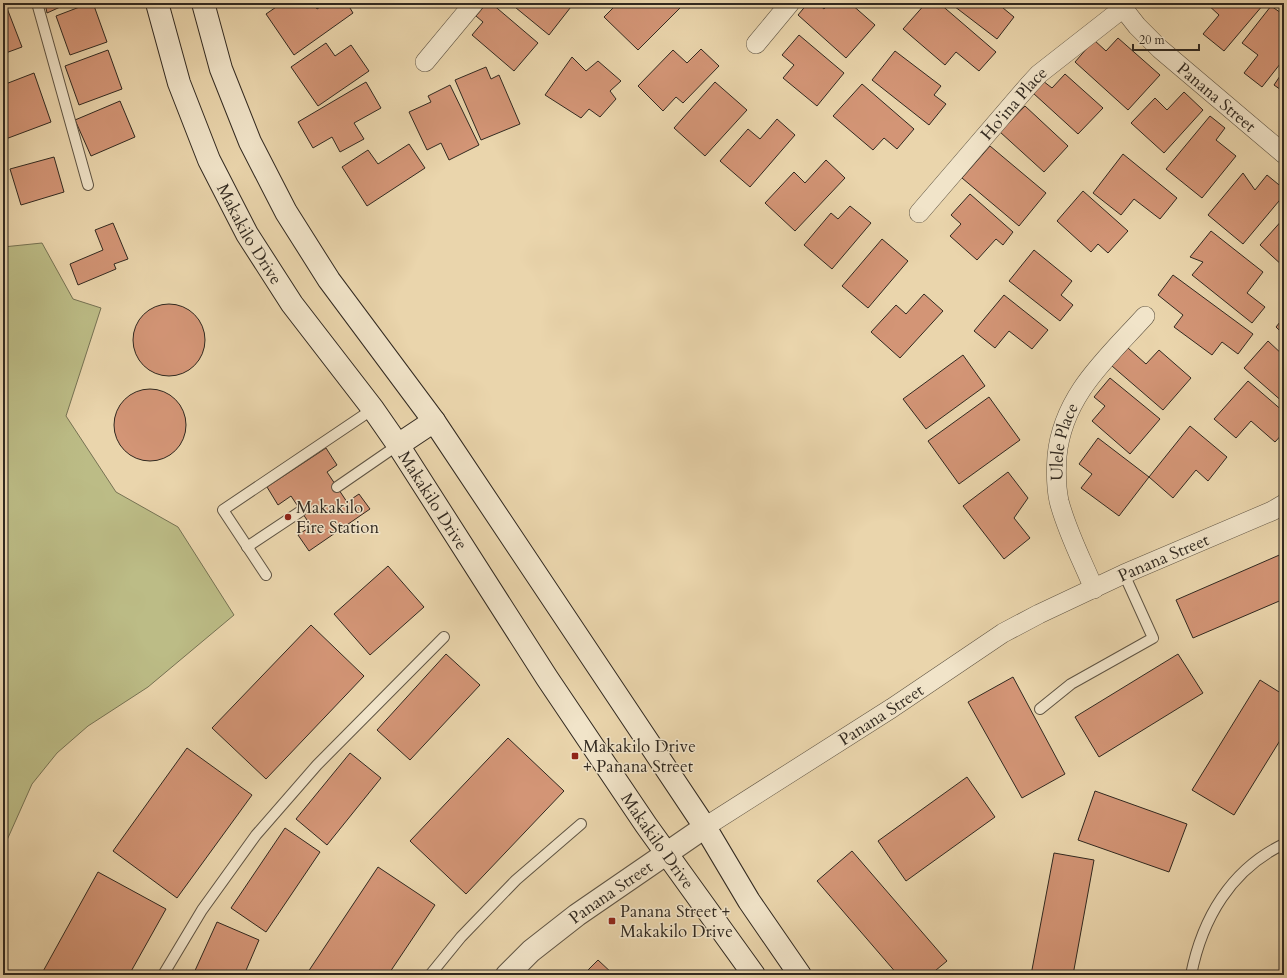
<svg xmlns="http://www.w3.org/2000/svg" width="1287" height="978" font-family="Cardo,serif">
<style>
.green{fill:#bcbc86;stroke:#767253}
.building{fill:#d39576;stroke:#312920}
.lines{fill:none;stroke-linecap:round;stroke-linejoin:round}
.service-casing{stroke:#5f5443;stroke-width:12}
.minor-casing{stroke:#5f5443;stroke-width:20}
.tertiary-casing{stroke:#5f5443;stroke-width:24}
.secondary-casing{stroke:#312920;stroke-width:24}
.service{stroke:#f1e4c9;stroke-width:10}
.minor{stroke:#f1e4c9;stroke-width:19}
.tertiary{stroke:#f1e4c9;stroke-width:22}
.secondary{stroke:#f1e4c9;stroke-width:22}
.poi-dot{fill:#8f2418;stroke:#f1e4c9;stroke-width:1.5}
.labels{text-anchor:middle;dominant-baseline:central;stroke-width:3;stroke-linejoin:round;paint-order:stroke}
.street-label{font-size:17px;fill:#312920;stroke:#f1e4c9}
.poi-label{font-size:17px;fill:#312920;stroke:#f1e4c9;text-anchor:start}
</style>
<rect width="100%" height="100%" fill="#ead5ac"/>
<filter id="stains"><feTurbulence type="fractalNoise" baseFrequency=".005" numOctaves="4"/><feColorMatrix values="0 0 0 0 .2 0 0 0 0 .09 0 0 0 0 .02 0 0 0 .5 -.17"/></filter>
<radialGradient id="worn" r=".72"><stop offset=".6" stop-color="#630" stop-opacity="0"/><stop offset="1" stop-color="#630" stop-opacity=".3"/></radialGradient>
<polygon class="green" points="42,243 73,299 101,308 66,416 116,492 178,527 234,615 148,687 88,726 57,753 32,784 3,849 3,247"/>
<g class="building">
<polygon points="5,3 22,47 3,54 3,4"/>
<polygon points="45,3 69,3 47,13"/>
<polygon points="90,3 93,3 107,42 70,55 56,16"/>
<polygon points="282,3 313,3 317,9 326,3 347,3 353,13 294,55 266,14"/>
<polygon points="487,3 491,3 538,43 514,71 472,35 483,22 476,16"/>
<polygon points="510,3 574,3 549,35"/>
<polygon points="618,3 685,3 638,50 604,17"/>
<polygon points="808,3 817,3 824,9 830,3 850,3 875,25 846,58 798,15"/>
<polygon points="926,3 939,3 996,52 979,71 956,52 945,65 903,29"/>
<polygon points="950,3 997,3 1014,17 997,39"/>
<polygon points="1206,3 1261,3 1263,5 1224,51 1203,34 1219,15"/>
<polygon points="1271,6 1284,15 1284,59 1262,87 1244,73 1258,55 1242,43"/>
<polygon points="799,35 844,73 817,106 783,78 794,65 782,55"/>
<polygon points="1118,38 1160,75 1128,110 1075,62 1094,40 1106,51"/>
<polygon points="326,43 335,56 351,45 369,71 318,106 291,67"/>
<polygon points="701,49 719,66 683,103 676,97 663,111 638,86 673,50 687,63"/>
<polygon points="108,50 122,89 79,105 65,66"/>
<polygon points="895,51 941,86 934,95 946,104 929,125 872,80"/>
<polygon points="572,57 586,71 598,61 621,81 610,91 616,99 600,117 589,109 581,118 545,95"/>
<polygon points="486,67 491,79 499,75 520,124 481,140 455,80"/>
<polygon points="1284,70 1284,92 1274,85"/>
<polygon points="34,73 51,122 3,140 3,85"/>
<polygon points="1065,74 1103,108 1078,134 1033,93 1043,81 1052,88"/>
<polygon points="366,82 381,108 354,123 364,139 340,152 332,137 313,148 298,122"/>
<polygon points="715,82 747,110 705,156 674,128"/>
<polygon points="862,84 914,129 897,149 884,138 873,150 833,116"/>
<polygon points="450,85 479,145 449,160 441,143 427,150 409,112 431,102 428,96"/>
<polygon points="1184,92 1203,110 1164,153 1131,123 1155,98 1167,110"/>
<polygon points="120,101 135,137 91,156 75,120"/>
<polygon points="1025,106 1068,146 1044,172 1000,132"/>
<polygon points="1210,116 1225,128 1216,140 1236,156 1202,198 1166,169"/>
<polygon points="777,119 795,135 750,187 720,161 748,129 760,139"/>
<polygon points="409,144 425,168 367,206 342,167 368,150 378,164"/>
<polygon points="990,146 1046,193 1019,226 962,178"/>
<polygon points="1123,154 1177,198 1160,219 1134,199 1121,215 1093,193"/>
<polygon points="54,157 64,192 21,205 10,169"/>
<polygon points="826,160 845,178 795,231 765,203 794,172 805,183"/>
<polygon points="1243,173 1255,190 1267,175 1284,189 1284,195 1243,244 1208,215"/>
<polygon points="1083,191 1128,231 1108,253 1098,244 1091,252 1057,221"/>
<polygon points="970,194 1013,232 1003,245 996,239 977,260 950,236 961,224 951,215"/>
<polygon points="850,206 871,223 832,269 804,245 831,213 838,219"/>
<polygon points="1284,218 1284,267 1260,245"/>
<polygon points="113,223 128,259 114,264 116,269 78,285 70,264 103,250 95,230"/>
<polygon points="1211,231 1263,272 1247,293 1265,307 1252,323 1192,275 1203,262 1190,257"/>
<polygon points="882,239 908,261 868,308 842,286"/>
<polygon points="1034,250 1072,281 1061,295 1073,305 1060,321 1009,281"/>
<polygon points="1173,275 1253,334 1238,354 1222,342 1212,355 1174,327 1183,315 1158,295"/>
<polygon points="924,294 943,311 900,358 871,332 896,305 906,314"/>
<polygon points="1004,295 1048,330 1032,349 1009,331 995,348 974,331"/>
<circle cx="169" cy="340" r="36"/>
<polygon points="1284,317 1284,335 1276,327"/>
<polygon points="1268,341 1284,356 1284,403 1244,368"/>
<polygon points="1128,348 1146,364 1159,350 1191,378 1163,410 1112,366"/>
<polygon points="963,355 985,386 926,429 903,399"/>
<polygon points="1110,378 1160,419 1130,454 1092,421 1105,406 1094,397"/>
<polygon points="1248,381 1284,412 1284,432 1275,442 1251,421 1236,438 1214,419"/>
<circle cx="150" cy="425" r="36"/>
<polygon points="989,397 1020,440 959,484 928,441"/>
<polygon points="1190,426 1227,457 1208,481 1196,470 1173,498 1149,477"/>
<polygon points="1098,438 1149,477 1119,516 1081,488 1092,474 1079,464"/>
<polygon points="326,448 337,465 327,472 347,502 359,494 370,509 309,551 298,535 311,526 291,496 278,505 267,487"/>
<polygon points="1008,472 1028,498 1014,518 1030,538 1004,559 963,506"/>
<polygon points="1284,553 1284,599 1193,638 1176,600"/>
<polygon points="388,566 424,607 370,655 334,614"/>
<polygon points="311,625 364,676 266,779 212,728"/>
<polygon points="446,654 480,685 410,760 377,730"/>
<polygon points="1178,654 1203,693 1099,757 1075,717"/>
<polygon points="1013,677 1065,774 1022,798 968,702"/>
<polygon points="1260,680 1284,695 1284,734 1234,815 1192,790"/>
<polygon points="508,738 564,791 466,894 410,841"/>
<polygon points="187,748 252,795 177,898 113,851"/>
<polygon points="350,753 381,778 327,845 296,819"/>
<polygon points="967,777 995,817 906,881 878,841"/>
<polygon points="1095,791 1187,824 1169,872 1078,840"/>
<polygon points="285,828 320,852 266,932 231,908"/>
<polygon points="852,851 947,961 930,975 898,975 817,881"/>
<polygon points="1054,853 1094,860 1073,975 1031,975"/>
<polygon points="378,867 435,905 388,975 313,975 308,972"/>
<polygon points="98,872 166,909 129,975 41,975"/>
<polygon points="217,922 259,940 244,975 193,975"/>
<polygon points="598,960 614,975 583,975"/>
</g>
<g class="lines">
<defs>
<g id="service">
<polyline points="37,3 88,185"/>
<polyline points="337,487 398,445"/>
<polyline points="247,547 301,511"/>
<polyline points="266,575 223,510 373,409"/>
<polyline points="1040,709 1071,684 1153,638 1124,574"/>
<polyline points="163,975 202,910 256,835 317,765 444,637"/>
<polyline points="430,975 461,937 516,880 581,824"/>
<path d="M 1191,975 C 1202,919 1231,869 1284,844"/>
</g>
<g id="minor">
<path id="s1" d="M 1119,3 L 1137,26 L 1160,49 L 1284,154"/>
<polyline points="756,44 790,3"/>
<polyline points="425,62 474,3"/>
<path id="s2" d="M 919,213 L 1028,86 L 1039,74 L 1122,9"/>
<path id="s3" d="M 1094,589 C 1082,560 1067,532 1059,501 C 1056,487 1056,471 1057,456 C 1063,395 1107,358 1145,316"/>
<path id="s4" d="M 705,827 L 892,708 L 1003,633 L 1039,614 L 1124,574 L 1272,511 L 1284,504"/>
</g>
<g id="tertiary">
<path id="s5" d="M 507,975 L 531,951 L 577,915 L 705,827"/>
</g>
<g id="secondary">
<path id="s6" d="M 157,3 L 179,83 L 209,160 L 247,234 L 292,304 L 373,409 L 398,445 L 547,678 L 646,825 L 754,975"/>
<polyline points="203,3 221,69 250,142 286,212 329,280 434,421 705,827 749,901 800,975"/>
<polyline points="398,445 434,421"/>
</g>
</defs>
<use href="#service" class="service-casing"/>
<use href="#minor" class="minor-casing"/>
<use href="#tertiary" class="tertiary-casing"/>
<use href="#secondary" class="secondary-casing"/>
<use href="#service" class="service"/>
<use href="#minor" class="minor"/>
<use href="#tertiary" class="tertiary"/>
<use href="#secondary" class="secondary"/>
</g>
<g class="poi-dot">
<circle cx="288" cy="517" r="4"/>
<rect x="571" y="752" width="8" height="8" rx="2"/>
<rect x="608" y="917" width="8" height="8" rx="2"/>
</g>
<g class="labels">
<g class="street-label">
<text stroke="none"><textPath href="#s1" startOffset="136">Panana Street</textPath></text>
<text stroke="none"><textPath href="#s2" startOffset="145">Ho'ina Place</textPath></text>
<text stroke="none"><textPath href="#s6" startOffset="250">Makakilo Drive</textPath></text>
<text stroke="none"><textPath href="#s3" startOffset="155">Ulele Place</textPath></text>
<text stroke="none"><textPath href="#s6" startOffset="574">Makakilo Drive</textPath></text>
<text stroke="none"><textPath href="#s4" startOffset="533">Panana Street</textPath></text>
<text stroke="none"><textPath href="#s4" startOffset="209">Panana Street</textPath></text>
<text stroke="none"><textPath href="#s6" startOffset="982">Makakilo Drive</textPath></text>
<text stroke="none"><textPath href="#s5" startOffset="133">Panana Street</textPath></text>
</g>
<g class="poi-label">
<text x="296" y="507">Makakilo<tspan x="296" dy="20">Fire Station</tspan></text>
<text x="583" y="746">Makakilo Drive<tspan x="583" dy="20">+ Panana Street</tspan></text>
<text x="620" y="911">Panana Street +<tspan x="620" dy="20">Makakilo Drive</tspan></text>
</g>
</g>
<rect width="1287" height="978" fill="none" stroke="#ead5ac" stroke-width="16"/>
<rect x="4" y="4" width="1279" height="970" fill="none" stroke="#312920" stroke-width="2"/>
<rect x="8" y="8" width="1271" height="962" fill="none" stroke="#312920"/>
<path d="M1133 44v6h66v-6" fill="none" stroke="#312920" stroke-width="2"/>
<text x="1139" y="44" font-size="12" fill="#312920" stroke="#f1e4c9" stroke-width="3" paint-order="stroke">20 m</text>
<rect width="100%" height="100%" filter="url(#stains)"/>
<rect width="100%" height="100%" fill="url(#worn)"/>
</svg>
